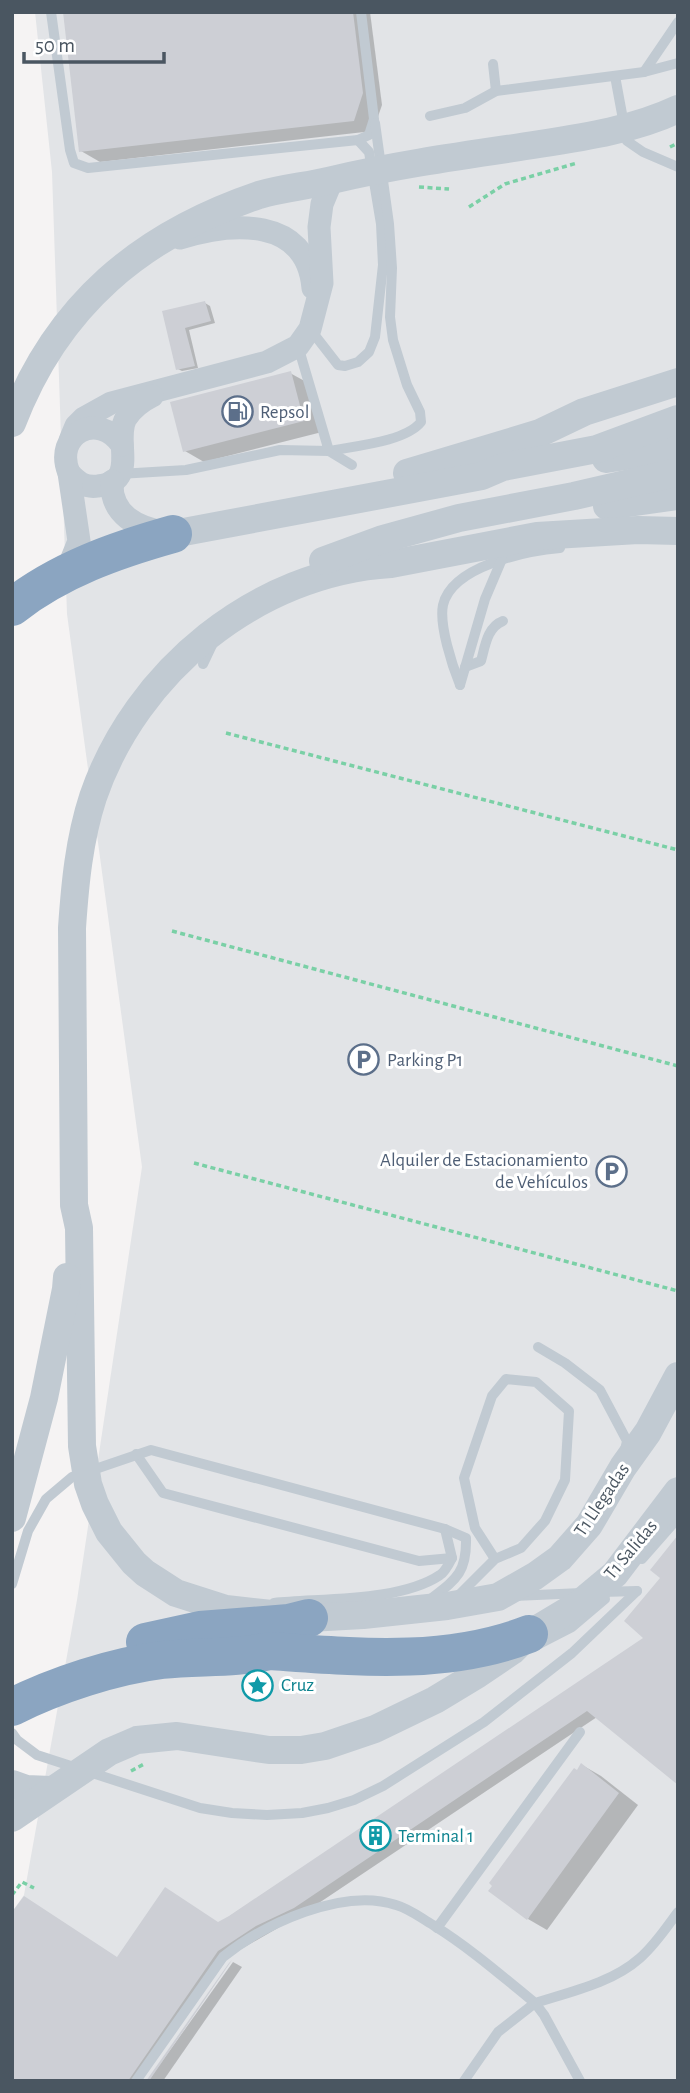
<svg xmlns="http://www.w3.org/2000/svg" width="690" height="2093" font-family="'Alegreya Sans',sans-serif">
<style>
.airport{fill:#e2e4e7}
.shadow{fill:#0003}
.building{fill:#cdcfd5}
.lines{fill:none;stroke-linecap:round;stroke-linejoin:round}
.path{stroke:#7ad0a6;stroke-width:3.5;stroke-dasharray:5 3.5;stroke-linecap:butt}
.service{stroke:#c1cad2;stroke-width:10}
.minor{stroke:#c1cad2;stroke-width:23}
.tertiary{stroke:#c1cad2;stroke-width:28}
.motorway{stroke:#8ba5c1;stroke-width:38}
.labels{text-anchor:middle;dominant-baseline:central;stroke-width:6;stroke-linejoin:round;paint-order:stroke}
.service-label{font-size:19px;fill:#4e5e75;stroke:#fff;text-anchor:start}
.street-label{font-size:19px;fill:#4a5661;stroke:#fff}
.culture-label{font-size:19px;fill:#0d838f;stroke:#fff;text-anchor:start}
</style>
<rect width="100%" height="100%" fill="#f5f3f3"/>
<polygon class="airport" points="35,12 678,12 678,2081 12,2081 12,1912 24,1895 77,1600 142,1167 67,614 52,172"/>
<g class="shadow">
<polygon points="65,12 370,12 382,105 373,131 100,162 81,151"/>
<polygon points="205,303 210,306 215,323 189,330 198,368 182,371 178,369 164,313"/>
<polygon points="290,373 310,384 322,432 204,462 185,451"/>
<polygon points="678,1537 678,1783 597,1717 304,1913 229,1956 141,2081 12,2081 118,1959 218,1924 646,1639 663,1577"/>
<polygon points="582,1765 601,1776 638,1805 547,1930 528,1919 578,1772"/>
<polygon points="233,1962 242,1967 163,2081 148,2081"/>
</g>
<g class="building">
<polygon points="63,12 353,12 363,93 354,121 79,152"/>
<polygon points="205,301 211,321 185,328 195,366 176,370 162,311"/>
<polygon points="291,371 304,421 183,452 170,402"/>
<polygon points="678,1535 678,1785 587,1711 294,1908 256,1926 218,1951 128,2081 12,2081 12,1912 24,1896 117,1957 165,1887 218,1922 229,1916 643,1638 624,1621 660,1578 650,1570"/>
<polygon points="581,1763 619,1793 527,1920 488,1891 492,1886 489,1883 574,1768 577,1770"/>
<polygon points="232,1960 149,2081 146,2081 229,1963"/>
</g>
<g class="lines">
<g class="path">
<polyline points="670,147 678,143"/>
<polyline points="419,187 449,189"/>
<polyline points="469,207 505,184 577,163"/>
<polyline points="226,733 678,850"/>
<polyline points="172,931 678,1066"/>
<polyline points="194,1163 678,1291"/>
<polyline points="131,1771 146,1763"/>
<polyline points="12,1895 22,1882 34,1888"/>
</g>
<g class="service">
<polyline points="51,12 70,150 74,163 88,168 358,140 369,135 374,119 361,12"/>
<polyline points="493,64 496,91"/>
<polyline points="644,72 678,22"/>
<polyline points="615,76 627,141 643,152 678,167"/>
<polyline points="430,116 465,108 496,91 644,72 678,63"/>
<polyline points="310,329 338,365 345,366 358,362 369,352 375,337 383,265 381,224 369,152 358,140"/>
<path d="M 329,451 C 354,446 405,442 421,422 L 420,412 L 407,385 L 393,340 L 390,317 L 392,268 L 389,224 L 375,123"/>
<polyline points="329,451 352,465"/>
<polyline points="119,474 186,470 280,450 329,451 298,346"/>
<polyline points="203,664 212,645"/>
<path d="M 465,667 L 481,661 C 485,647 487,627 503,621"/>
<path d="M 460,685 C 452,665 439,625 443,605 C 452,566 526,551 560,548"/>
<polyline points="460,685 485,599 502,559"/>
<polyline points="538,1347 565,1363 600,1390 627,1441 625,1450"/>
<polyline points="136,1454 163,1493 419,1561 452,1558"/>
<polyline points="642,1559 678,1518"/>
<path d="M 12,1584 L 28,1531 L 46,1499 L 72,1477 L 151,1450 L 445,1529 L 466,1538 C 467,1574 455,1580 428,1601"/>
<polyline points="602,1592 637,1591"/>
<polyline points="514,1596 582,1593"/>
<polyline points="457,1597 495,1559 521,1548 545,1521 565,1480 569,1411 536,1382 506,1379 492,1396 464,1478 475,1528 495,1559"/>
<path d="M 274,1603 C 321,1598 400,1602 440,1575 C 445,1572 449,1564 452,1558 L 445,1529"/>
<polyline points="535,1646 572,1627 605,1599"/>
<polyline points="12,1733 17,1740 37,1755 200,1808 232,1813 267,1815 302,1813 328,1808 354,1800 383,1786 484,1722 572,1653 637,1591"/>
<polyline points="437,1928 580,1732"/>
<path d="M 136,2081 L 223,1957 C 264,1924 343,1887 396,1905 C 410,1909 421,1918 433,1925 C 470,1948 502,1976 535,2003 C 570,1992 612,1983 640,1958 C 655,1945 666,1928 678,1912"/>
<polyline points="464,2081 498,2032 535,2003 544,2015 580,2081"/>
</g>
<g class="minor">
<path d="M 180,238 C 231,222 307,216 313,288"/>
<polyline points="71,438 76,426 84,418 111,403 267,362 298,346 310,329 322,283 319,227 322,204 332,180"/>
<path d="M 69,473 C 77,482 85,488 98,486 C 140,482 113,440 126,418 C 132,409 142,401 152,396"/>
<path d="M 112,481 C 110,515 137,528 167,533"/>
<path d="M 66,573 L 79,541 L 69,473 C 53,434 98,410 122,445"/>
</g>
<g class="tertiary">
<path d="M 12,423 C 57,305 141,235 259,195 C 282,188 308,186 332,180 C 391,166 453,157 514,148 C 569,139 627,133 678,109"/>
<polyline points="606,459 678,448"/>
<polyline points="407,473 540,433 584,412 678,382"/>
<polyline points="607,506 678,496"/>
<path d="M 678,531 L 638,530 L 537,536 L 391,564 C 257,572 136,671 93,797 C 79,840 75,884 72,928 L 74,1205 L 79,1228 L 82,1446 L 88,1484 L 95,1504 L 109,1532 L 134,1563 L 145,1573 L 176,1593 L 226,1609 L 309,1618 L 363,1615 L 447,1606 L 498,1597 L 535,1576 L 560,1558 L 589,1525 L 623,1467 L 648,1432 L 678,1376"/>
<polyline points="173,534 482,476 503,467 597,449 678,419"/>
<polyline points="323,561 383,539 459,518 574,496 678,472"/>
<polyline points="12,1518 44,1398 66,1289 67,1277"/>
<polyline points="12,1784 26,1789 51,1790"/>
<polyline points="12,1818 109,1752 137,1740 177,1736 269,1750 301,1750 325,1746 375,1729 435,1700 478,1674 512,1651 529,1634 579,1604 615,1574 678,1491"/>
</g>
<g class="motorway">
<path d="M 12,607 C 59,570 116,550 173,534"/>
<polyline points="145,1642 200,1630 289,1623 309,1618"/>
<path d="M 12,1707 C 56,1685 114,1666 162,1660 C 198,1656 235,1659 270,1651 C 357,1657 446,1666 529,1634"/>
</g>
</g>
<defs>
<symbol id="fuel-ring" viewBox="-11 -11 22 22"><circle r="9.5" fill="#fff" stroke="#5c6f8a" stroke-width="1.5"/><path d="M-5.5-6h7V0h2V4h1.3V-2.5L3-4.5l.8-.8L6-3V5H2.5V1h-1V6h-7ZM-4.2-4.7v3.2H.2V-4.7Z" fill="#5c6f8a"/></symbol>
<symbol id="parking-ring" viewBox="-11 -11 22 22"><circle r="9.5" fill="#fff" stroke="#5c6f8a" stroke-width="1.5"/><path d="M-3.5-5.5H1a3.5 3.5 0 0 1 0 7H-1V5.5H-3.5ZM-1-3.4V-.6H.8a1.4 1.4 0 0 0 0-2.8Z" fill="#5c6f8a"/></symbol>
<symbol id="sight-ring" viewBox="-11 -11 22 22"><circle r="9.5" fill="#fff" stroke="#0f9aa8" stroke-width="1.5"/><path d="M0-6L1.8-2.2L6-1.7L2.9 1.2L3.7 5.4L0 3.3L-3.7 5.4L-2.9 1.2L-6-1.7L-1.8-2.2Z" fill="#0f9aa8"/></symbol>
<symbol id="building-ring" viewBox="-11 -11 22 22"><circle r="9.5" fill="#fff" stroke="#0f9aa8" stroke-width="1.5"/><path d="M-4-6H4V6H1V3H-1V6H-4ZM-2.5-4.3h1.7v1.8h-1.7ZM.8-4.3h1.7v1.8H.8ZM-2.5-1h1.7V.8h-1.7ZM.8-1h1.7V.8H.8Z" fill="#0f9aa8"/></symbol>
</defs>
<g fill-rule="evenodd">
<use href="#fuel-ring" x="220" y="394" width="35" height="35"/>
<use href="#parking-ring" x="346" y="1042" width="35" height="35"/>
<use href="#parking-ring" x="594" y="1154" width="35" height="35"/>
<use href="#sight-ring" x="240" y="1668" width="35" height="35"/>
<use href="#building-ring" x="358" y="1818" width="35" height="35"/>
</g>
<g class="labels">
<g class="service-label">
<text x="260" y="412">Repsol</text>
<text x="387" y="1060">Parking P1</text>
<text x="588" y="1160" text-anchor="end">Alquiler de Estacionamiento<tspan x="588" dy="22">de Vehículos</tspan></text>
</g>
<g class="street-label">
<text transform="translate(602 1500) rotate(-56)">T1 Llegadas</text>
<text transform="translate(631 1550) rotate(-50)">T1 Salidas</text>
</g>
<g class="culture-label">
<text x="281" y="1685">Cruz</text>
<text x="398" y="1836">Terminal 1</text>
</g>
</g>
<rect width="690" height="2093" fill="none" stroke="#4a5661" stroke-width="28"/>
<path d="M24 52v10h140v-10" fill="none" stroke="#4a5661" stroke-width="3.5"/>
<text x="35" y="52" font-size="21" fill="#4a5661" stroke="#ffffff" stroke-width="5" paint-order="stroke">50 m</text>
</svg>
